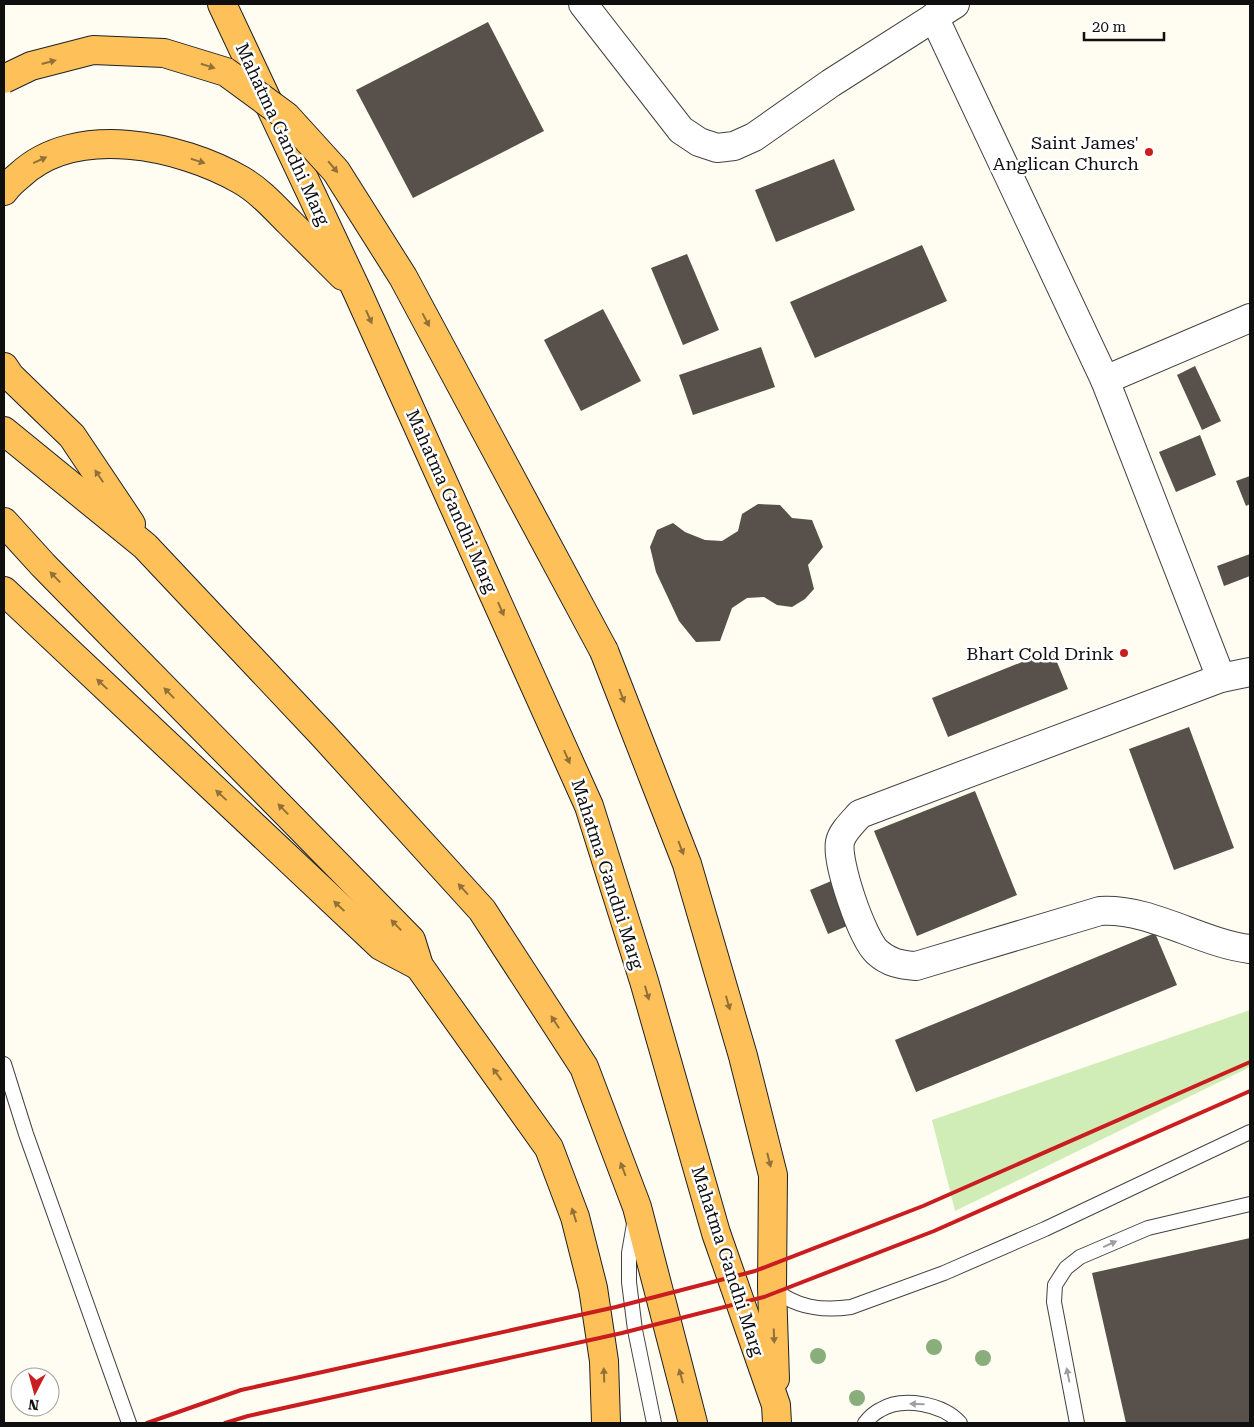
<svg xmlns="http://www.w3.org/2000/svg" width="1254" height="1427" font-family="'Roboto Serif',serif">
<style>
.green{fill:#d1edb7}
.building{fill:#58504a}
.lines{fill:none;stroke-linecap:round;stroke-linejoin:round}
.service-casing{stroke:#424242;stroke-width:16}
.minor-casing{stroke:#424242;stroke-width:30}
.trunk-casing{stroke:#202020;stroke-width:30}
.service{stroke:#fff;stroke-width:14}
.minor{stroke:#fff;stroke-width:28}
.trunk{stroke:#fec159;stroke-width:28}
.rail{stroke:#c91d20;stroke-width:4}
.trunk-bridge-casing{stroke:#202020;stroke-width:30;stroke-linecap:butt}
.trunk-bridge{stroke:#fec159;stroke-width:28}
.tree{fill:#89ad7b}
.oneway{fill:#927138}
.oneway2{fill:#9f9f9f}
.poi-dot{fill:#c91d20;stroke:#fff;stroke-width:2}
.labels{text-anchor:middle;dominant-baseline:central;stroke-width:5;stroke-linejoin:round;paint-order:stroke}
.street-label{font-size:18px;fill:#0f0f0f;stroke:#fff}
.poi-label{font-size:18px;fill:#0f0f0f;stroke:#fff;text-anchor:end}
</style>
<rect width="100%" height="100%" fill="#fffdf1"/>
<polygon class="green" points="1250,1010 1250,1067 955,1211 932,1120"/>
<g class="building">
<polygon points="488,22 544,131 413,198 356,90"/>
<polygon points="834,159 855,210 776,242 755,190"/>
<polygon points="922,245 947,301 815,358 790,302"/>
<polygon points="687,254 719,330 683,345 651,268"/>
<polygon points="603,309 641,381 581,411 544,340"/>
<polygon points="761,347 775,387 693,415 679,375"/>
<polygon points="1195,366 1221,421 1202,430 1177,375"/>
<polygon points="1200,435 1216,475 1176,492 1159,452"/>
<polygon points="1250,476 1250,504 1246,506 1236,481"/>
<polygon points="758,504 780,505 792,518 812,520 823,547 808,565 814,589 805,599 792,607 777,605 764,597 747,598 732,608 720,641 696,642 679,621 656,572 650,547 657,530 673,523 685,532 705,540 722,541 738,531 742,514"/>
<polygon points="1250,554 1250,576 1224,586 1217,566"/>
<polygon points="1052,650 1068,689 948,737 932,698"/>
<polygon points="1189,727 1234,848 1174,870 1129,749"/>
<polygon points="975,791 1017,895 917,936 874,831"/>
<polygon points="836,879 854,923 828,934 810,890"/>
<polygon points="1155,933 1177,985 916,1092 895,1040"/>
<polygon points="1250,1238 1250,1423 1126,1423 1092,1273"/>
</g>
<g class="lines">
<defs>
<g id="service">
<polyline points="4,1064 26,1134 129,1423"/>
<polyline points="634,1224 629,1253 629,1282 635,1330 654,1423"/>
<path d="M 773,1288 C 795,1308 822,1311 851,1307 L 944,1273 L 1045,1229 L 1250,1132"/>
<path d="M 865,1423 C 869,1418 874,1413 880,1410 C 903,1396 943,1404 960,1423"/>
<polyline points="1077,1423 1054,1302 1055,1285 1066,1268 1080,1257 1148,1228 1250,1204"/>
</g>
<g id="minor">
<polyline points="583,4 681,130 699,142 717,148 734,146 754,137 831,83 955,4"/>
<polyline points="934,17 1105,380 1221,678"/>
<polyline points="1105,380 1250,318"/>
<path d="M 1250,672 L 1221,678 L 860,814 C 853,822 842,832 840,842 C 836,862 862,938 877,952 C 889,963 901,965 916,966 L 1100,911 C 1152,908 1200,943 1250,949"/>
</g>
<g id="trunk">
<polyline points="222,4 357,291 589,806 644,981 716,1233 776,1405 777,1423"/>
<path d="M 4,191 C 8,185 14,180 20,175 C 76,123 180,145 241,180 C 260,191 274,207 289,222 C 307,240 325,258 343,276"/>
<polyline points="4,367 10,376 72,436 131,524"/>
<polyline points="4,431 145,546 323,735 482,910 584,1067 637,1207 693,1423"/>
<polyline points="4,522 43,565 411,940 419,966 549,1148 575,1217 593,1288 604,1361 606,1423"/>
<polyline points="4,591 381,946 419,966"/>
<polyline points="604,651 687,864 743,1056 773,1175 772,1287 775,1379"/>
</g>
</defs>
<use href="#service" class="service-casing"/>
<use href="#minor" class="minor-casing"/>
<use href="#trunk" class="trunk-casing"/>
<use href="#service" class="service"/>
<use href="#minor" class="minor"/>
<use href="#trunk" class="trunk"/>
<g class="rail">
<polyline points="147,1423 241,1390 616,1307 755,1271 923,1206 1250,1062"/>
<polyline points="225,1423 248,1416 622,1333 764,1297 934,1231 1250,1091"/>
</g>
<defs>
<polyline id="trunk-bridge" points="4,79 31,66 93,50 164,53 226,72 286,116 336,171 403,277 604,651"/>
</defs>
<use href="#trunk-bridge" class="trunk-bridge-casing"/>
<use href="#trunk-bridge" class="trunk-bridge"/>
</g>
<g class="tree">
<circle cx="934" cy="1347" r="8"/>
<circle cx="818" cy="1356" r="8"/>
<circle cx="983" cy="1358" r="8"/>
<circle cx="857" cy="1398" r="8"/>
</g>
<defs><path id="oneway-solid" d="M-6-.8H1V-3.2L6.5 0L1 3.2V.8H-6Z" transform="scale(1.25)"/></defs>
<g class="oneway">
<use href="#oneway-solid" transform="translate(49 62) rotate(-15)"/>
<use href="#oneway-solid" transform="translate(208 66) rotate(17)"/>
<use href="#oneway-solid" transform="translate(40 160) rotate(-24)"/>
<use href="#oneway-solid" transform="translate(198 161) rotate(17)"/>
<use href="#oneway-solid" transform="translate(333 167) rotate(50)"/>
<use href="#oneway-solid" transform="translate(369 317) rotate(66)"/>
<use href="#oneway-solid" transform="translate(426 320) rotate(62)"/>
<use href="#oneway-solid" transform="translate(99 476) rotate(-124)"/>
<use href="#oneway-solid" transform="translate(55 577) rotate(-134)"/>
<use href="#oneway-solid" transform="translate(501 609) rotate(66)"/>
<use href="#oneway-solid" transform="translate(102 684) rotate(-137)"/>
<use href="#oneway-solid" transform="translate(169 693) rotate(-134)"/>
<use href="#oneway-solid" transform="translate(622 696) rotate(69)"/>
<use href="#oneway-solid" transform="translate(567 757) rotate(66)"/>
<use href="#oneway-solid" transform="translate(221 795) rotate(-137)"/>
<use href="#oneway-solid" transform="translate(283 809) rotate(-134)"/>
<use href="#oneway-solid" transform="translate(681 848) rotate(69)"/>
<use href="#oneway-solid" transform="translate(463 889) rotate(-132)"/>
<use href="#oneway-solid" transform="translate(339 906) rotate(-137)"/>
<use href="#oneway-solid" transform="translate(396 925) rotate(-134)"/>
<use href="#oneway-solid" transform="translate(647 993) rotate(74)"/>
<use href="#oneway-solid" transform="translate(728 1003) rotate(74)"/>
<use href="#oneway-solid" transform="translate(555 1022) rotate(-123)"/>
<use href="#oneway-solid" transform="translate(497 1074) rotate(-126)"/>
<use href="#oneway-solid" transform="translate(769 1160) rotate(76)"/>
<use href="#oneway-solid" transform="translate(623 1169) rotate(-111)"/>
<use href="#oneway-solid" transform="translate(574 1215) rotate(-108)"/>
<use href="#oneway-solid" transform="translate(774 1336) rotate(88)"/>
<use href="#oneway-solid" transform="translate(604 1375) rotate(-92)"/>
<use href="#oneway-solid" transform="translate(681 1376) rotate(-105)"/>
</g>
<g class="oneway2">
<use href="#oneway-solid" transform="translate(1110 1244) rotate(-24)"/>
<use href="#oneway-solid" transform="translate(1068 1375) rotate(-101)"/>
<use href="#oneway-solid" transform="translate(917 1404) rotate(-178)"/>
</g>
<g class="poi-dot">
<circle cx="1149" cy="152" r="5"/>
<circle cx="1124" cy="653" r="5"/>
</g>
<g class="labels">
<g class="street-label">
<text transform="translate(283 134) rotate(65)">Mahatma Gandhi Marg</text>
<text transform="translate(452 501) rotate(66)">Mahatma Gandhi Marg</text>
<text transform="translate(608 874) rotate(72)">Mahatma Gandhi Marg</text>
<text transform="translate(728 1261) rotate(72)">Mahatma Gandhi Marg</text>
</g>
<g class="poi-label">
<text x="1139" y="142">Saint James'<tspan x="1139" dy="21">Anglican Church</tspan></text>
<text x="1114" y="653">Bhart Cold Drink</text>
</g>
</g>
<rect width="1254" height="1427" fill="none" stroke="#0f0f0f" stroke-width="10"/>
<g transform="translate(35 1392) rotate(186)"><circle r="24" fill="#ffffff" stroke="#9f9f9f"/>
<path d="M0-4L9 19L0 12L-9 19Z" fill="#c91d20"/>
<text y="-8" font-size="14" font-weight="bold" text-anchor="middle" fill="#0f0f0f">N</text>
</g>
<path d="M1084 32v8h80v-8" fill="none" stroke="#0f0f0f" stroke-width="2.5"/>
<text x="1092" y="32" font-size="15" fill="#0f0f0f" stroke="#ffffff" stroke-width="4" paint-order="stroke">20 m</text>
</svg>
